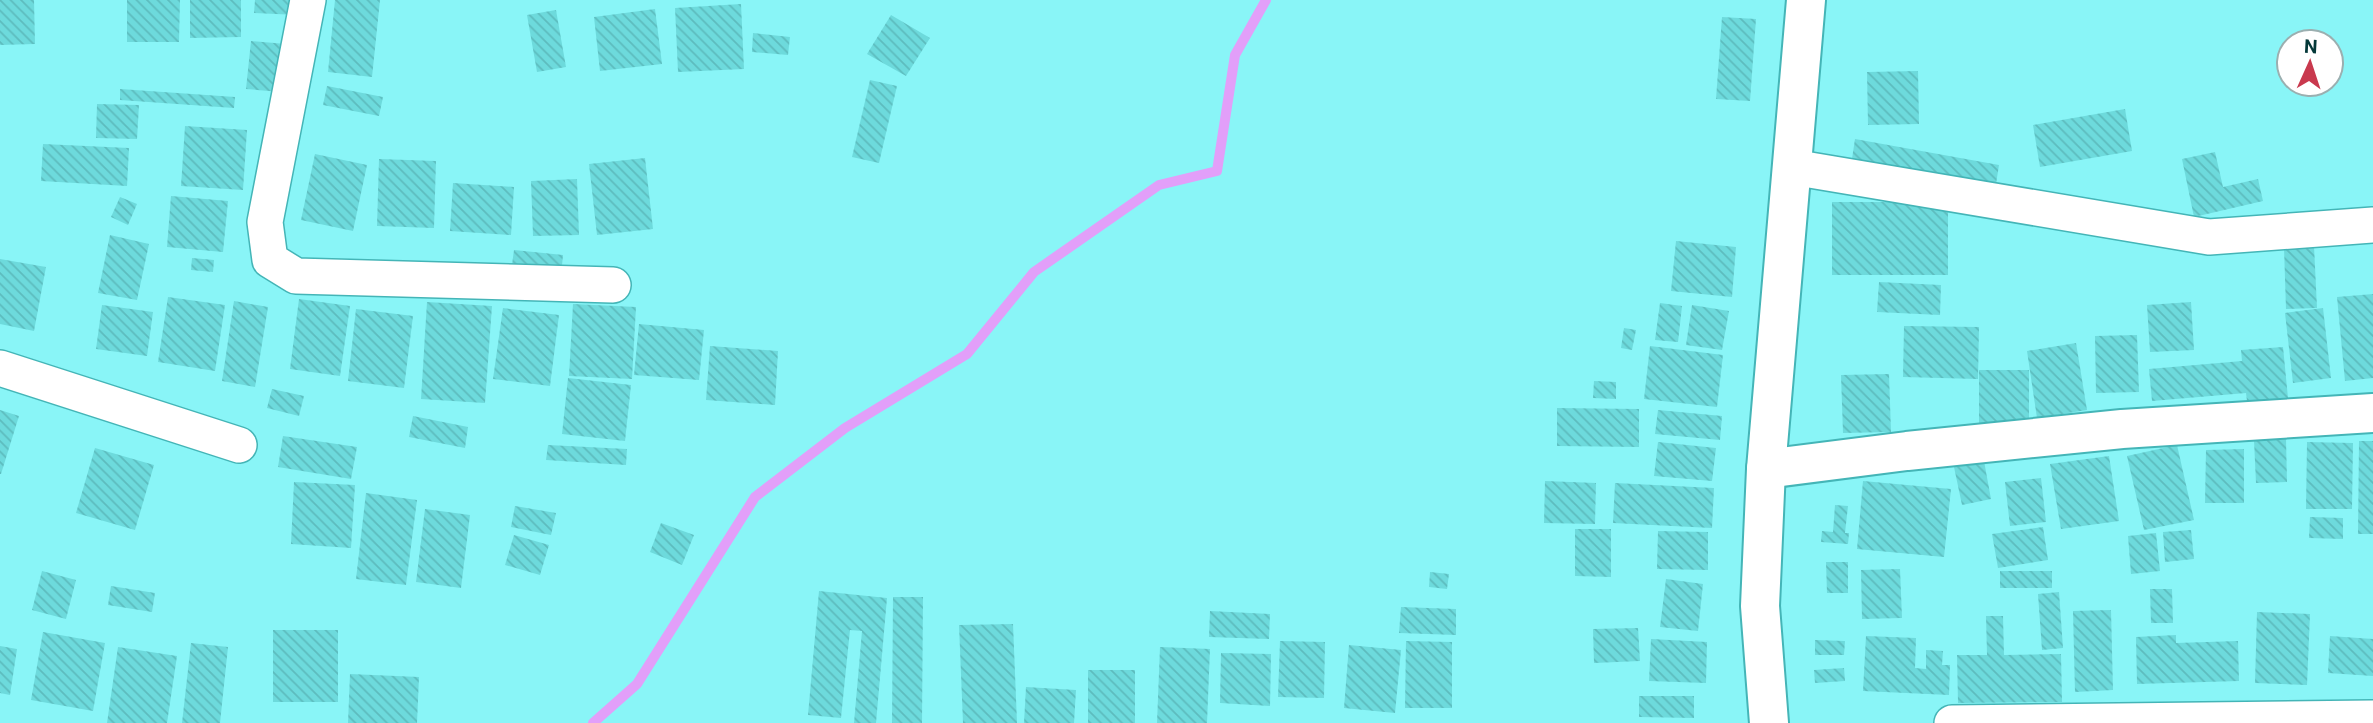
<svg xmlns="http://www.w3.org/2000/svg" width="2373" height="723" font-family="Roboto,sans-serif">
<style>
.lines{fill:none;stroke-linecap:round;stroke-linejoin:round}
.stream{stroke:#e29ff9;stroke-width:10}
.building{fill:url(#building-back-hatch)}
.minor-casing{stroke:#44b5b7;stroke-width:38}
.tertiary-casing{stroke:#44b5b7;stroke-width:42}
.secondary-casing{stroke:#44b5b7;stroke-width:42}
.minor{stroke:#fff;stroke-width:35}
.tertiary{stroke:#fff;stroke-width:38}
.secondary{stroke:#fff;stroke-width:38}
</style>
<defs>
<pattern id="building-back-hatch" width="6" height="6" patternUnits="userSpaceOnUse" patternTransform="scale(1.75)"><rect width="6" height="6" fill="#6ddadc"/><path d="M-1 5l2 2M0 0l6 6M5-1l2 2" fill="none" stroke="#5dbcbe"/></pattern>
</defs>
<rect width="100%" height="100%" fill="#89f5f7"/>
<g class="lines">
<polyline class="stream" points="593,723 637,684 755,497 845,428 967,354 1034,272 1159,185 1217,171 1235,55 1266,0"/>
</g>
<g class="building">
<polygon points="0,0 34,0 35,44 0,45"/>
<polygon points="127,0 180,0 179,42 127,42"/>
<polygon points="190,0 241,0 241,37 190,38"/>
<polygon points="255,0 299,0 298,15 254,13"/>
<polygon points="335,0 380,0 372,77 328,72"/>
<polygon points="741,4 744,69 678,72 675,8"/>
<polygon points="655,9 662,64 600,71 594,17"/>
<polygon points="556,10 566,67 537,72 527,15"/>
<polygon points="891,15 930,38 906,76 867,54"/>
<polygon points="1722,17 1756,19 1750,101 1716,99"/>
<polygon points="753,33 790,37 788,55 752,52"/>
<polygon points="251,41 286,44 281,92 246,89"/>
<polygon points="1918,71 1919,124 1868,125 1867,72"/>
<polygon points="870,80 897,86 879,163 852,157"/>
<polygon points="327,86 383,97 379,116 323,105"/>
<polygon points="120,89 235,97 234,108 120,100"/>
<polygon points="97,104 139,105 137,139 96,138"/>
<polygon points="2125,109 2132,151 2040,167 2033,125"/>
<polygon points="185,126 247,130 243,190 181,186"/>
<polygon points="1855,139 1999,165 1996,184 1852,159"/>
<polygon points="43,144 129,148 127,186 41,181"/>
<polygon points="2215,152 2223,187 2258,179 2263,201 2194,217 2182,159"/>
<polygon points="315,154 367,165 353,231 301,220"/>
<polygon points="645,158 653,229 597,235 589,164"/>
<polygon points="379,159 436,161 434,228 377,226"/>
<polygon points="577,179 579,235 533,236 531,181"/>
<polygon points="453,183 514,187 511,235 450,231"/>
<polygon points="171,196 228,201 223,252 167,247"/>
<polygon points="120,197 137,204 128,225 111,217"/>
<rect x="1832" y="202" width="116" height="73"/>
<polygon points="110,235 149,244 137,300 98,293"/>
<polygon points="1676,241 1736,247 1732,297 1671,291"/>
<polygon points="2314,246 2317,308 2286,309 2284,247"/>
<polygon points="514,250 563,255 561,276 511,272"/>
<polygon points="192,258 214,260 213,272 191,270"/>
<polygon points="0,259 46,267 34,331 0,324"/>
<polygon points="1879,282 1941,285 1940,315 1877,312"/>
<polygon points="2373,294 2373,378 2345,381 2337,297"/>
<polygon points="168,297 225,305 215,371 158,362"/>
<polygon points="299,299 350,306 340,376 290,369"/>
<polygon points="234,301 268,307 255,387 222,381"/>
<polygon points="427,302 492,306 485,403 421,399"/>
<polygon points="2191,302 2194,350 2150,352 2147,305"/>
<polygon points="1660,303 1682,306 1678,342 1655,340"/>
<polygon points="573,304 636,307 632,379 569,376"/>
<polygon points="102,305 153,312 147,356 96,349"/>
<polygon points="1692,305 1729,311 1722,350 1686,345"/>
<polygon points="503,308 559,315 550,386 493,379"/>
<polygon points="2323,308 2331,378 2293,383 2285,313"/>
<polygon points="356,309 413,316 404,388 348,381"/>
<polygon points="639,324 704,330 699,380 634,375"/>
<polygon points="1904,326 1979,327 1978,379 1903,377"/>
<polygon points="1624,328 1636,330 1632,350 1621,348"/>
<polygon points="2137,335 2139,392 2096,393 2095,336"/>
<polygon points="2076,343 2087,410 2037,418 2027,351"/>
<polygon points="710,346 778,351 775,405 706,400"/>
<polygon points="1650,346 1723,355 1717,407 1644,399"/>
<polygon points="2283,347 2288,398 2247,401 2246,393 2152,401 2149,369 2242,361 2241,350"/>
<polygon points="1979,370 2029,370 2029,424 1979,423"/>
<polygon points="1889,374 1891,432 1843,433 1841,375"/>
<polygon points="568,378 631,385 625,441 562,434"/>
<polygon points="1594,381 1616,382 1616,399 1593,398"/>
<polygon points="272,389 304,396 299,416 267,408"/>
<polygon points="1557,408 1639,409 1639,447 1557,446"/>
<polygon points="0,410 19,416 1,474 0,474"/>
<polygon points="1658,410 1722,416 1720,440 1655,434"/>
<polygon points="413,416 468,427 465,448 409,437"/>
<polygon points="283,436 357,447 351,479 278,467"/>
<polygon points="2286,439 2287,482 2256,483 2254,440"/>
<polygon points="2359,441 2373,441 2373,534 2358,534"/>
<polygon points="1658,442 1716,448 1712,481 1654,476"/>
<polygon points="2307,442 2353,443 2352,509 2306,509"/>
<polygon points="548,445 627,449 626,465 546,460"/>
<polygon points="2177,445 2194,520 2144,530 2127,456"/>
<polygon points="95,448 154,465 135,530 76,513"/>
<polygon points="2244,449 2244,503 2205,503 2206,450"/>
<polygon points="2109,456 2119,521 2061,529 2050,464"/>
<polygon points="1984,461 1991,499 1962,505 1954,467"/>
<polygon points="2041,478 2046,522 2010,526 2005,482"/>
<polygon points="1545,481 1596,483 1595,524 1544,523"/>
<polygon points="1863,481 1951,489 1944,557 1857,549"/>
<polygon points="294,482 355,485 351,548 291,544"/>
<polygon points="1615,483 1714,488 1712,528 1613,523"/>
<polygon points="366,493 417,500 406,585 356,579"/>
<polygon points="1835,505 1848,506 1845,533 1849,533 1848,544 1821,542 1822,531 1833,532"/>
<polygon points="515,506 556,513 551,535 511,527"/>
<polygon points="425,509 470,515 461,588 416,582"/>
<polygon points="2310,517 2343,518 2343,539 2309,538"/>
<polygon points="661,523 694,535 682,565 650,552"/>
<polygon points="2043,527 2048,560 1998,568 1992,534"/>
<polygon points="1575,529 1611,529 1611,577 1575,576"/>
<polygon points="2191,530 2194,559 2165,562 2163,532"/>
<polygon points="1658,531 1708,532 1708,570 1657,569"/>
<polygon points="2156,533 2160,571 2131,574 2128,536"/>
<polygon points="514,535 549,545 540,575 505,565"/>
<polygon points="1826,562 1848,562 1848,593 1827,593"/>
<polygon points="1900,569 1902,618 1862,619 1861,570"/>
<polygon points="42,571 76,580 66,619 32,610"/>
<rect x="2000" y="571" width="52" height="17"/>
<polygon points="1430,572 1449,574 1447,589 1429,587"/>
<polygon points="1666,579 1703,584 1698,631 1660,627"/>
<polygon points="111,586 155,593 152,612 108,605"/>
<polygon points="2150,589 2172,589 2173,623 2151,623"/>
<polygon points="819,591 887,598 876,723 854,723 862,631 850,630 841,718 808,715"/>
<polygon points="2059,592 2063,648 2042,650 2038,594"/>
<polygon points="893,597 923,597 922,723 892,723"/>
<polygon points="1401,607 1456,609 1456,635 1399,633"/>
<polygon points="2111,610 2113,690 2075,692 2073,611"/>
<polygon points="1210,611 1270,614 1269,639 1209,637"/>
<polygon points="2257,612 2310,614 2307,685 2255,683"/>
<polygon points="1986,616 2003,616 2004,655 2061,654 2062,702 1958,703 1957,655 1987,655"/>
<polygon points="1013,624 1017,723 963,723 959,625"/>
<polygon points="1638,628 1640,661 1594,663 1593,629"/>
<rect x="273" y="630" width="65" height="72"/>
<polygon points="43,632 105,643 93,711 31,700"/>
<polygon points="2176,635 2176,643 2238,641 2239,681 2137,684 2136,637"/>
<polygon points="1866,636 1916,638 1915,668 1926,669 1926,650 1943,651 1942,665 1950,665 1949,695 1863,691"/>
<polygon points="2330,636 2373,639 2373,676 2328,673"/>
<polygon points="1651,639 1707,642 1706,683 1649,681"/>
<polygon points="1815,640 1845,641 1844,655 1815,655"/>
<polygon points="1280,641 1325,642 1324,698 1278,697"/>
<polygon points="1406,641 1452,642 1452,708 1405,708"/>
<polygon points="191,643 228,647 220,723 182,723"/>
<polygon points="1349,645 1401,650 1395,713 1344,708"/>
<polygon points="0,646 17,649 10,695 0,693"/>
<polygon points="118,647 177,656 167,723 107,723"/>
<polygon points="1160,647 1210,649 1207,723 1157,723"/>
<polygon points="1221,653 1271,654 1270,706 1220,703"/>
<polygon points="1844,668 1845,681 1815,683 1814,670"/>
<rect x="1088" y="670" width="47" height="53"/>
<polygon points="350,674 419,677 417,723 348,723"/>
<polygon points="1026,687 1076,690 1074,723 1024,723"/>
<polygon points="1639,696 1694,696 1694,718 1639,717"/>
</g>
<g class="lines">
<defs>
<g id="minor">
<polyline points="308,0 265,222 270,260 296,276 613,285"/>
<polyline points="1792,167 2209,237 2373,225"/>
<polyline points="0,368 239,445"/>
<polyline points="1952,723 2373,718"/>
</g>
<polyline id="tertiary" points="1766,469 1907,451 2122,429 2373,413"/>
<polyline id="secondary" points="1769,723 1760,606 1766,469 1806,0"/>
</defs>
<use href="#minor" class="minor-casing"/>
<use href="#tertiary" class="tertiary-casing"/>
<use href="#secondary" class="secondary-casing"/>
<use href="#minor" class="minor"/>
<use href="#tertiary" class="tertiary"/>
<use href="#secondary" class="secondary"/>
</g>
<g transform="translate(2310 63) rotate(3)"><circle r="33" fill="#ffffff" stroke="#9bafb0" stroke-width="2"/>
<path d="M0-5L12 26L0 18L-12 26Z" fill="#c9394e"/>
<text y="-10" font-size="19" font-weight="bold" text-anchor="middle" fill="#043839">N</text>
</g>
</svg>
